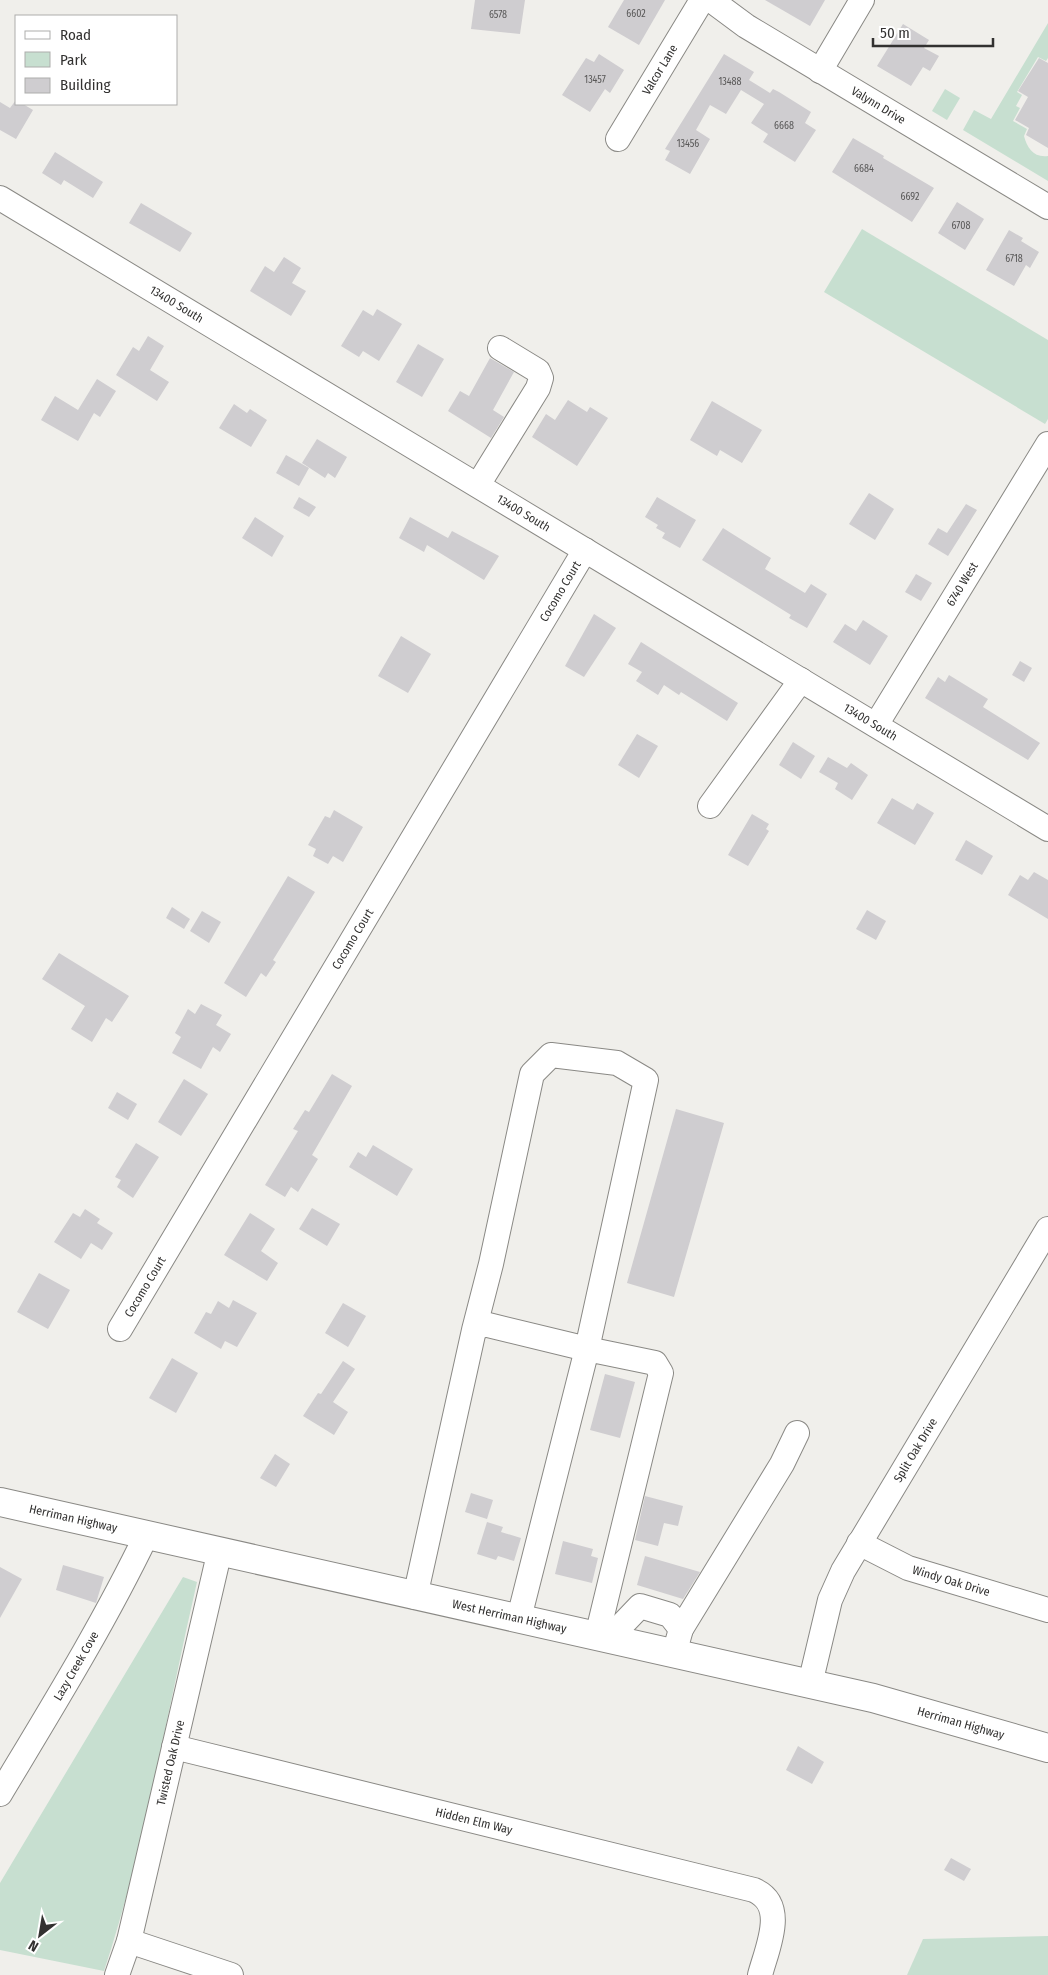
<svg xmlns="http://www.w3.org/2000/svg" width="1048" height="1975" font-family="'Fira Sans Condensed',sans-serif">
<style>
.green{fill:#c7dfd0}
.building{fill:#cfcdd0}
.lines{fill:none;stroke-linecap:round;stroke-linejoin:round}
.minor-casing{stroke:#8a8985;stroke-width:26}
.major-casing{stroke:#8a8985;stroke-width:30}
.minor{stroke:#fff;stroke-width:24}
.major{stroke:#fff;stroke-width:28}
.labels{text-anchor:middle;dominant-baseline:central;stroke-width:4;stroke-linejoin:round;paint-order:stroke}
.number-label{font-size:10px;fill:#595858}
.street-label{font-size:12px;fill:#323130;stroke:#fff}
</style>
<rect width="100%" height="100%" fill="#f0efeb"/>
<g class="green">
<path d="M 1048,23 L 1048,58 L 1046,61 L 1038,57 L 1017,92 L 1022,95 L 1016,106 L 1020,108 L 1013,121 L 1027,129 L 1024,136 C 1027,148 1034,158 1048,156 L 1048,181 L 963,130 L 974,110 L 991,119 Z"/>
<polygon points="945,89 960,98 947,120 932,111"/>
<polygon points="862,229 1048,340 1048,419 1045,424 824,292"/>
<path d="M 183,1577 L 197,1582 C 167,1711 146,1844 104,1971 L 0,1950 L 0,1883 Z"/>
<polygon points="1048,1936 1048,1975 907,1975 923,1939"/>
</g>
<g class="building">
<polygon points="475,0 525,0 520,34 471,29"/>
<polygon points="624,0 665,0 639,45 608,27"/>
<polygon points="765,0 825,0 810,26"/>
<polygon points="903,24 929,40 924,48 939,56 930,71 923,67 911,86 877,66"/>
<polygon points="599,54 624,70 610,93 605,89 590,112 562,95 586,58 594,62"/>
<polygon points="724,54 754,72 749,80 770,93 773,89 779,92 811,112 805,123 816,130 795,162 763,142 768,134 751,123 764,104 741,90 726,114 710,105 696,130 710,139 690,174 665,160 670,151 665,149"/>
<polygon points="1039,58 1048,63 1048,148 1026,135 1029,128 1015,120 1028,97 1018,91"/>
<polygon points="16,100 16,104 23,104 33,110 16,139 0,130 0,102 10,108"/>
<polygon points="853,138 884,156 883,158 934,188 912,222 832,172"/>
<polygon points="55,152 103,182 93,198 64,180 61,185 42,173"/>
<polygon points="957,202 984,219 965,250 938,233"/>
<polygon points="141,203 192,233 180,252 129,223"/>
<polygon points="1009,230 1023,238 1021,241 1039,252 1030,268 1026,265 1014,286 986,270"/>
<polygon points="284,257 301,268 292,283 306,291 291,316 250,291 265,266 274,272"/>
<polygon points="377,309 402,324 379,361 363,351 359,357 341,346 363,310 373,316"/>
<polygon points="148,336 164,346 150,370 169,382 157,401 116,375 133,347 139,351"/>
<polygon points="418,344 444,359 422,397 396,382"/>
<polygon points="490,358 514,372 493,410 504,417 491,438 448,411 460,391 469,396"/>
<polygon points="97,379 116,391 100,417 94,413 78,441 41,420 55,396 78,410"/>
<polygon points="568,400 587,412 590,407 608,418 577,466 532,437 546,414 555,420"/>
<polygon points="712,401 762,430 742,463 720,450 717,456 690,440"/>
<polygon points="234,404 247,413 250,409 267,420 251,447 219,428"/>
<polygon points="317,439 347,457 335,478 328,473 325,478 302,463"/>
<polygon points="286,455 309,468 299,486 276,473"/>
<polygon points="869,493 894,509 875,540 849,524"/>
<polygon points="299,497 316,507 309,517 293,508"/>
<polygon points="657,497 696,520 680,548 662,538 665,533 656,528 658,525 645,517"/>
<polygon points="966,504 977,510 948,556 928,544 938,528 947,533"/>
<polygon points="255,517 284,536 272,557 242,538"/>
<polygon points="410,517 448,538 452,531 499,556 484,580 427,545 424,552 399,538"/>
<polygon points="723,528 771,558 765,569 805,593 811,584 827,594 807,628 789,618 791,615 702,560"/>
<polygon points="916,574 932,583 921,601 905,592"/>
<polygon points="594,614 616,628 584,677 565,666"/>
<polygon points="863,620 888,636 870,665 833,642 845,624 856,631"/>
<polygon points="401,636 431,654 408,693 378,676"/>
<polygon points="641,642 738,703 727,721 681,692 679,695 664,685 658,695 636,681 642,672 628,664"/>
<polygon points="1020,661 1032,668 1024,682 1012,675"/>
<polygon points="949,675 988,699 983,707 1040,743 1028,760 925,698 938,677 945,682"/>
<polygon points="637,734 658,746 639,778 618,765"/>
<polygon points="793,742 815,756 801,779 779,765"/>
<polygon points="828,757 847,768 851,763 868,775 852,800 835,789 838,783 819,772"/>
<polygon points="892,798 913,810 917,803 934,813 915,845 877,823"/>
<polygon points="334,810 363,827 343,862 333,856 328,864 313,856 316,849 308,845 325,816 330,818"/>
<polygon points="752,814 769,824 766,829 769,831 748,866 728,855"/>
<polygon points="966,840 993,856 982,875 955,860"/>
<polygon points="1034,872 1048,880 1048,919 1008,895 1020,875 1028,880"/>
<polygon points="288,876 315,892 273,960 276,962 266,977 261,973 246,997 224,983"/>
<polygon points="172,907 190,919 184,929 166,918"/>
<polygon points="867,910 886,921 876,940 856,929"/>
<polygon points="202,911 221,922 209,943 190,931"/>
<polygon points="59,953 129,996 112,1022 106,1018 92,1042 71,1029 85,1006 42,979"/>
<polygon points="201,1004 222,1015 216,1025 231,1034 220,1052 213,1047 201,1069 172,1053 181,1037 175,1033 188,1009 195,1014"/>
<polygon points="332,1074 352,1086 312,1155 318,1159 298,1192 291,1187 285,1197 265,1185 298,1131 293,1129 305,1110 309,1112"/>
<polygon points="184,1079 208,1094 181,1136 158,1122"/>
<polygon points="117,1092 137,1104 128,1120 108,1108"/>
<polygon points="676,1109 724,1123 674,1297 627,1283"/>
<polygon points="136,1143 159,1157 133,1198 117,1187 121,1180 115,1177"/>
<polygon points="373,1145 413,1169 397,1196 349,1167 358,1152 366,1157"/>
<polygon points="312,1208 340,1224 327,1246 299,1229"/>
<polygon points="85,1209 100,1219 97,1223 113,1233 102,1250 91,1243 81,1259 54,1242 73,1213 80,1217"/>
<polygon points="250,1213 275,1229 261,1251 278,1263 267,1281 224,1255"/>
<polygon points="39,1273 70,1290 48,1329 17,1312"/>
<polygon points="233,1300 257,1313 237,1347 225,1341 221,1349 194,1333 206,1312 211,1314 218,1301 229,1308"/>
<polygon points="343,1303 366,1316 348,1347 325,1333"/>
<polygon points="172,1358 198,1373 176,1413 149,1398"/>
<polygon points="343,1361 355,1369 333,1402 348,1412 334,1435 303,1416 318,1393 321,1394"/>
<polygon points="605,1374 635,1382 620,1438 590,1430"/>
<polygon points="275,1454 290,1464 276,1487 260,1478"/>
<polygon points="471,1493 493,1500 487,1519 465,1512"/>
<polygon points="645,1496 683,1506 678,1526 664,1523 658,1546 635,1540"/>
<polygon points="487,1522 503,1527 501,1532 521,1538 514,1561 498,1556 496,1560 477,1554"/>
<polygon points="563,1541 593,1549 591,1556 598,1558 592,1583 555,1574"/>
<polygon points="645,1556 700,1572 683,1599 637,1585"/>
<polygon points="63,1565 104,1577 96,1603 56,1590"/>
<polygon points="0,1567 22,1579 0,1618"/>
<polygon points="798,1746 824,1762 812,1784 786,1770"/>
<polygon points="951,1858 971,1869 964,1881 944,1870"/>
</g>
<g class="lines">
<defs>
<g id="minor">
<path id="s1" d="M 711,0 L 746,26 L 1048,207"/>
<polyline points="820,71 862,0"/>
<path id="s2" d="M 618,139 L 702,0"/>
<path id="s3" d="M 0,198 L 1048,829"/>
<polyline points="478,485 538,388 541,378 538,371 500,348"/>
<path id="s4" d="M 876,725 L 1048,444"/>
<polyline points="710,806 801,680"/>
<path id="s5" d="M 120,1329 L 585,550"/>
<path id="s6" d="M 859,1543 L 908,1568 L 1048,1610"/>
<polyline points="415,1597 474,1330 484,1324 587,1349 646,1080 617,1063 551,1055 532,1074 491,1264 474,1330"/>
<polyline points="519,1618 587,1349 655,1363 661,1373 597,1636"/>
<polyline points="614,1640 617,1630 640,1606 670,1615 681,1629"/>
<polyline points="674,1654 681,1629 782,1464 797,1433"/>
<path id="s7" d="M 810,1684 L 830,1600 L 843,1571 L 1048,1229"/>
<path id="s8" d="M 174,1747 L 754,1890 C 788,1905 767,1948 760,1975"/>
<path id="s9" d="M 0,1794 C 51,1709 103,1625 146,1536"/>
<polyline points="129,1941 231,1975"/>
<path id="s10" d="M 117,1975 L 129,1941 L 220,1550"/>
</g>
<g id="major">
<path id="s11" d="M 0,1502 L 873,1698 L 1048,1748"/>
</g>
</defs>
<use href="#minor" class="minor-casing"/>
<use href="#major" class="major-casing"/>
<use href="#minor" class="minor"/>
<use href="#major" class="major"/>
</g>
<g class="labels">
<g class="number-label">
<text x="636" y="14">6602</text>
<text x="498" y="15">6578</text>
<text x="595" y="80">13457</text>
<text x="730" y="82">13488</text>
<text x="784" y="126">6668</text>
<text x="688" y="144">13456</text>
<text x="864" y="169">6684</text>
<text x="910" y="197">6692</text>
<text x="961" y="226">6708</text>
<text x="1014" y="259">6718</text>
</g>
<g class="street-label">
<text stroke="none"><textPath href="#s2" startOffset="81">Valcor Lane</textPath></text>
<text stroke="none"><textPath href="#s1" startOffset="198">Valynn Drive</textPath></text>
<text stroke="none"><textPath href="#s3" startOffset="206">13400 South</textPath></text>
<text stroke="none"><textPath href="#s3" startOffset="611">13400 South</textPath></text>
<text stroke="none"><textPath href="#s4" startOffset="165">6740 West</textPath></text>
<text stroke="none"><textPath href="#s5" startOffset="859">Cocomo Court</textPath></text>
<text stroke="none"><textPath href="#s3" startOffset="1016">13400 South</textPath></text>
<text stroke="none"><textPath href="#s5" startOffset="454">Cocomo Court</textPath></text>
<text stroke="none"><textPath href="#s5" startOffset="49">Cocomo Court</textPath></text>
<text stroke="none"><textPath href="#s7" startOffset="259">Split Oak Drive</textPath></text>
<text stroke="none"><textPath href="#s11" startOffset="75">Herriman Highway</textPath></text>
<text stroke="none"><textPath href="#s6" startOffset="100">Windy Oak Drive</textPath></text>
<text stroke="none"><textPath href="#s11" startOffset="522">West Herriman Highway</textPath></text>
<text stroke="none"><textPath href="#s9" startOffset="149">Lazy Creek Cove</textPath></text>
<text stroke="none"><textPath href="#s11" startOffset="986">Herriman Highway</textPath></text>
<text stroke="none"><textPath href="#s10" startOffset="219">Twisted Oak Drive</textPath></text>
<text stroke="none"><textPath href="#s8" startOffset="309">Hidden Elm Way</textPath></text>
</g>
</g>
<rect x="15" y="15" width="162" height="90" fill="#ffffff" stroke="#adadac"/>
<rect x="25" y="31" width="25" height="8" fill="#ffffff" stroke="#adadac"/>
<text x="60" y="40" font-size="15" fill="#323130">Road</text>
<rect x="25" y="52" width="25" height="15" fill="#c7dfd0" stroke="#adadac"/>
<text x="60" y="65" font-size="15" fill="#323130">Park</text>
<rect x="25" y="78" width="25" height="15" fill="#cfcdd0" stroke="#adadac"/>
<text x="60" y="90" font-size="15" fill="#323130">Building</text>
<g transform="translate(40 1935) rotate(211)" stroke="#ffffff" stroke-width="4" paint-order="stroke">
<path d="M0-4L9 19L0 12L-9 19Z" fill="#323130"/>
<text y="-8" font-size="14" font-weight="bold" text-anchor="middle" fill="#323130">N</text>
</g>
<path d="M873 38v8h120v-8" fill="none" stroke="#323130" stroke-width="2.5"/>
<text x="880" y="38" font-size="15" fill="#323130" stroke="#ffffff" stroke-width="4" paint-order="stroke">50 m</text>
</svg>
